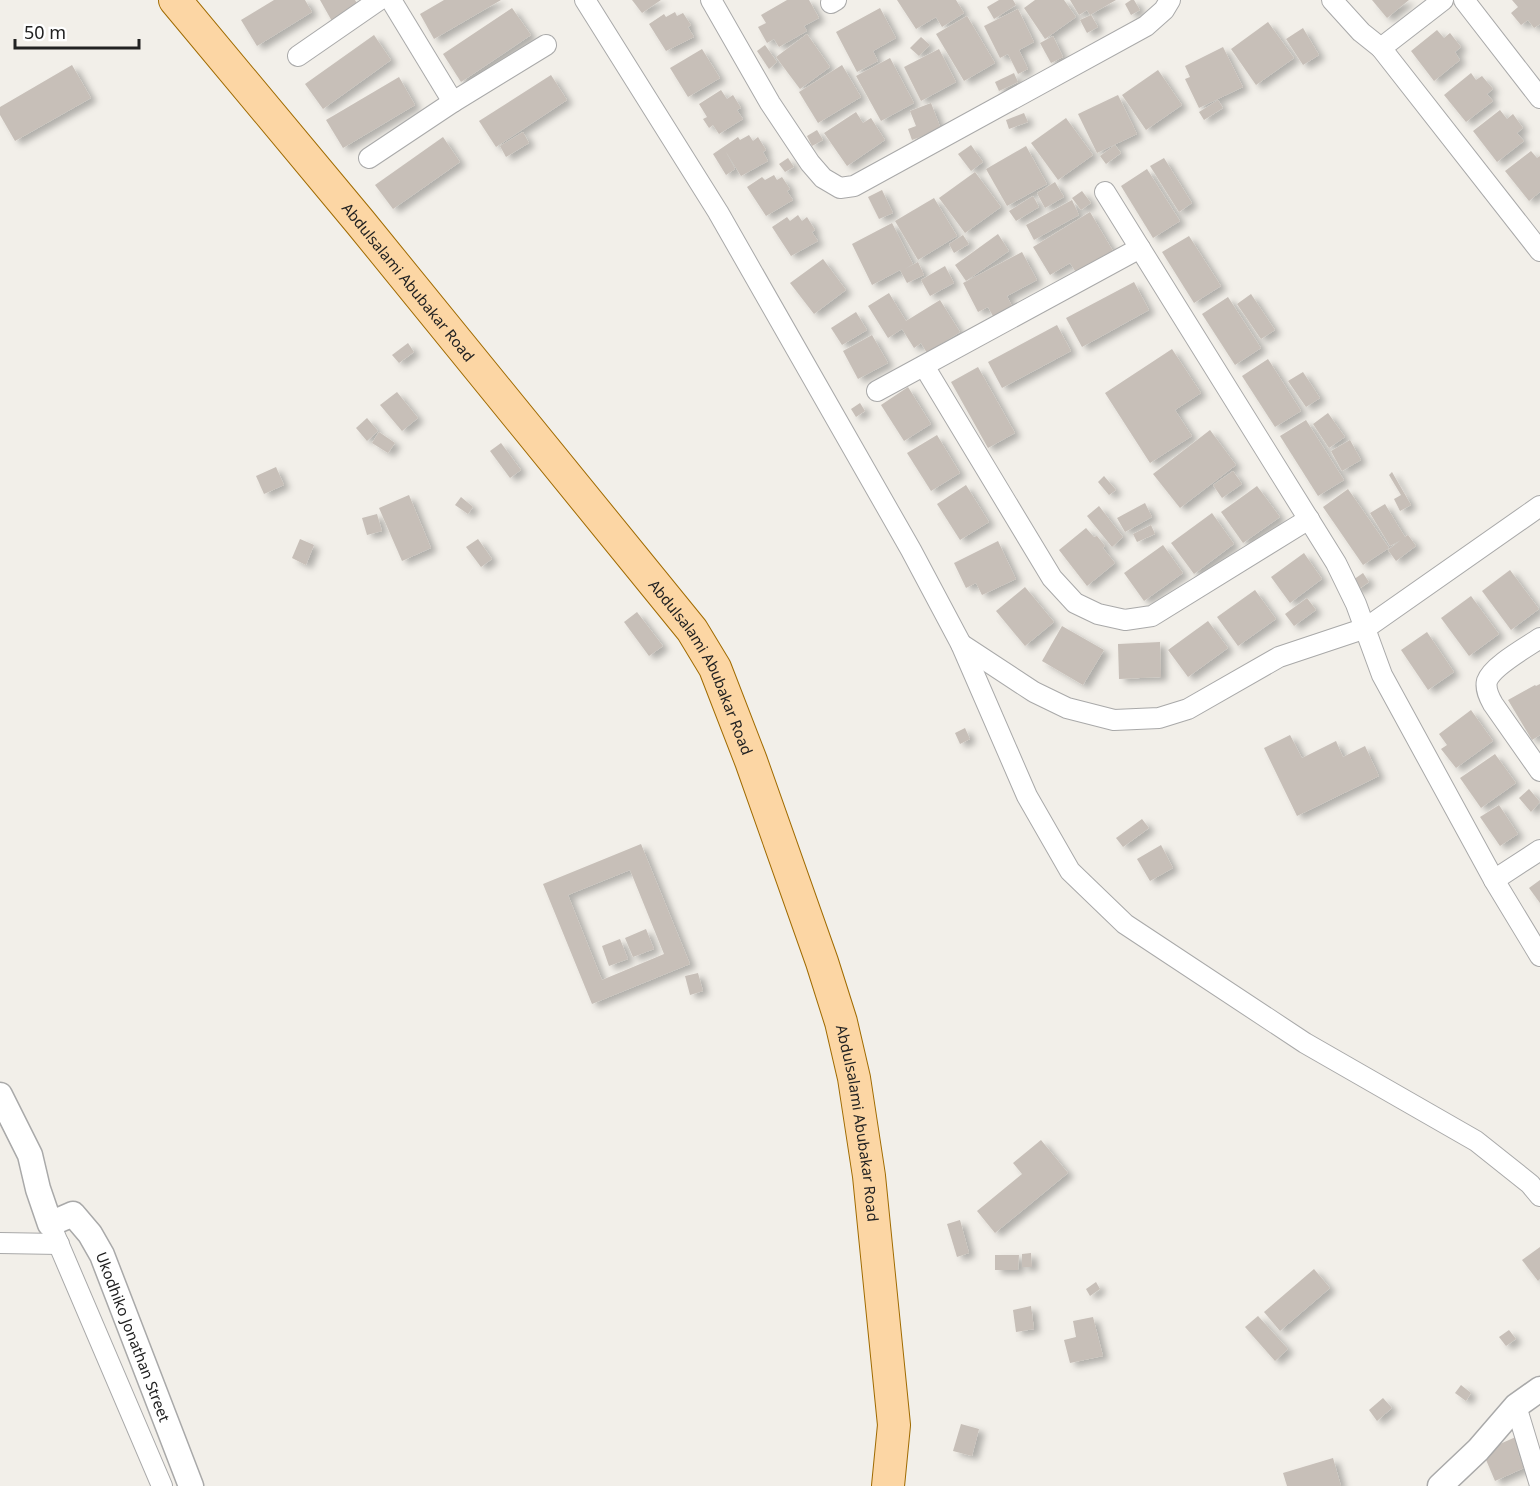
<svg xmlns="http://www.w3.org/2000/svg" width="1540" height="1486" font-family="'Noto Sans',sans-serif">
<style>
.building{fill:#c7bfb8;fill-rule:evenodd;filter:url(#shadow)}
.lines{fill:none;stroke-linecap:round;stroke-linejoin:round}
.minor-casing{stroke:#a9a9a9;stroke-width:22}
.tertiary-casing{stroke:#a9a9a9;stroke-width:27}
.primary-casing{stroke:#a06b00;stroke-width:34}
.minor{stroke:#fff;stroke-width:20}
.tertiary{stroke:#fff;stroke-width:24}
.primary{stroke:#fcd6a4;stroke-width:32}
.labels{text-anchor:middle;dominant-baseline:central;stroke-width:5;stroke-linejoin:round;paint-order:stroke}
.street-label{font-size:15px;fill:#222;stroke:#fff}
</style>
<defs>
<filter id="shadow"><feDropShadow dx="6" dy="4" stdDeviation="3" flood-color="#0004"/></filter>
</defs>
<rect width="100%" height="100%" fill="#f2efe9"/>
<g class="building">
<polygon points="274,0 305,0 312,12 257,46 241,20"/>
<polygon points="320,0 355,0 360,8 333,23"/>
<polygon points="444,0 501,0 434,39 420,14"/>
<polygon points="632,0 661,0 642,13"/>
<polygon points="787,0 809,0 819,18 804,26 807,31 779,47 774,39 767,43 758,27 766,23 761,15"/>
<polygon points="897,0 956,0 964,13 942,27 936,17 916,29"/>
<polygon points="999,0 1013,0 1016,5 994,19 987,7"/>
<polygon points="1035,0 1064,0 1076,17 1045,39 1024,8"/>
<polygon points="1070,0 1116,0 1090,15 1087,10 1079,15"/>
<polygon points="1131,0 1134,0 1140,10 1131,15 1125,4"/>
<polygon points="1372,0 1409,0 1387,18"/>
<polygon points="1512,0 1540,0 1540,24 1534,28 1528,20 1521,25 1511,13 1518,7"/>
<polygon points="512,8 531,35 461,82 443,54"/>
<polygon points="880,8 896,38 873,51 878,61 857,72 836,32"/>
<polygon points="1018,9 1034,42 1019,50 1028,69 1018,74 1008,54 1000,58 984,26"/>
<polygon points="675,12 677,16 683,13 691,25 688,27 694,37 666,51 649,24 664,14 666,17"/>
<polygon points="1091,15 1098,27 1087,33 1080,20"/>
<polygon points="967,16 995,63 964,81 936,34"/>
<polygon points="1268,22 1294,58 1256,85 1231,49"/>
<polygon points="1303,28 1319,55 1303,65 1286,39"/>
<polygon points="1437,30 1444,38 1450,33 1461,47 1455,52 1460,60 1434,81 1411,51"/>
<polygon points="807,34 830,67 800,89 776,57"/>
<polygon points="374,35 391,60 323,109 305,84"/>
<polygon points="1053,36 1063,57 1051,63 1040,43"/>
<polygon points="921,37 930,45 919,56 910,48"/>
<polygon points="765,45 777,62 769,69 757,51"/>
<polygon points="1223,47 1243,87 1199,108 1185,79 1190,77 1185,66"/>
<polygon points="702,49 720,78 688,97 670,68"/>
<polygon points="939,49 956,82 921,101 904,67"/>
<polygon points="890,58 914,103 881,121 856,76"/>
<polygon points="72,65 91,98 15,141 0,115 0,107"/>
<polygon points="842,65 861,97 818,123 799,92"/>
<polygon points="1158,70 1182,105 1146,130 1122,95"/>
<polygon points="1014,73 1018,82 999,91 995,82"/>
<polygon points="1471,73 1476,80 1482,76 1493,89 1487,94 1493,101 1466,122 1444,95"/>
<polygon points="551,75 567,100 496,147 479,121"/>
<polygon points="399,77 415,105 343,148 326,120"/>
<polygon points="721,90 727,99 733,95 741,108 737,110 743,119 719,134 713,125 709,128 703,119 707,117 699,104"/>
<polygon points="1118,95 1137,134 1097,153 1078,114"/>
<polygon points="1218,100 1223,108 1204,120 1199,112"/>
<polygon points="931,103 941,129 912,140 908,129 916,126 910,111"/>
<polygon points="1500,110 1507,119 1513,114 1523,128 1517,133 1524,141 1497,162 1473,131"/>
<polygon points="856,112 863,123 871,118 885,140 847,166 824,133"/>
<polygon points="1024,113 1028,122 1009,129 1006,120"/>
<polygon points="1066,118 1093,155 1058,180 1031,143"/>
<polygon points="817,130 823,140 812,146 807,136"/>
<polygon points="523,132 529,143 506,157 500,146"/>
<polygon points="749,135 753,141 758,137 766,150 763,152 768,161 741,176 726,152 735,169 726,175 713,154 738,137 740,140"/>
<polygon points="443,137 460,162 393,209 375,185"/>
<polygon points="971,145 983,162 971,171 958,154"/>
<polygon points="1115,145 1121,153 1106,164 1100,156"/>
<polygon points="1026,146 1047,184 1007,206 986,169"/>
<polygon points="1531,151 1537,158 1540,156 1540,192 1529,201 1505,171"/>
<polygon points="788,158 794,167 785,172 779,164"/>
<polygon points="1164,158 1192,203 1179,212 1150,166"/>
<polygon points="1147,169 1180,221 1153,238 1121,186"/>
<polygon points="975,172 1001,207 965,233 939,198"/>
<polygon points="774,175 777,180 782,177 790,189 787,191 793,200 766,216 747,187 762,177 765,180"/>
<polygon points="1055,182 1064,197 1045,208 1037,193"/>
<polygon points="882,190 893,213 879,219 868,197"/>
<polygon points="1082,191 1091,203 1081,210 1072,198"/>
<polygon points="1033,196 1039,207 1016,221 1009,211"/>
<polygon points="934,198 957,236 918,260 895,221"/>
<polygon points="1072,200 1079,215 1034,240 1026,225"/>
<polygon points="1090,212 1113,251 1077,274 1070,263 1050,275 1033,247"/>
<polygon points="798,215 802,221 807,217 815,230 812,232 818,241 791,256 772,227 787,217 790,221"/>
<polygon points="892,223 913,264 905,269 918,262 924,275 907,283 900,270 872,285 852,244"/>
<polygon points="998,234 1009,251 966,281 955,265"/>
<polygon points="963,235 969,244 954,253 949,244"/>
<polygon points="1189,236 1221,286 1194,303 1162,252"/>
<polygon points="1022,252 1037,280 1007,296 1013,308 994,318 988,307 978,312 963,283"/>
<polygon points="823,259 846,290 814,314 790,283"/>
<polygon points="945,266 954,283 930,296 921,280"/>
<polygon points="1134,282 1149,310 1082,347 1066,318"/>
<polygon points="889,293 906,321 940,300 960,332 927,353 921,343 914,348 902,329 888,338 868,306"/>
<polygon points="1251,294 1275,330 1261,339 1237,304"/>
<polygon points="1228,297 1261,348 1235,365 1202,314"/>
<polygon points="856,312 867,330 842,345 831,328"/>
<polygon points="1057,325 1071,351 1002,388 988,362"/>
<polygon points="872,335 888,363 858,379 843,351"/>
<polygon points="408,343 414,352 399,363 392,355"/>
<polygon points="1172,349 1201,393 1175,410 1192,436 1150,463 1105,393"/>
<polygon points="1268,359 1301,411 1275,427 1242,376"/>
<polygon points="978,367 1015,433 988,448 951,382"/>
<polygon points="1303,372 1320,398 1306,407 1288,381"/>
<polygon points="908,387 931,424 904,441 881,405"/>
<polygon points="397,392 418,418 402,431 380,405"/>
<polygon points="860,403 865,411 856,417 851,409"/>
<polygon points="1328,413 1345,437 1329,448 1313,424"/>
<polygon points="367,418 378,431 367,441 356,428"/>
<polygon points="1306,420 1344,480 1318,496 1280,436"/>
<polygon points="1210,430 1236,465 1180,508 1153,474"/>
<polygon points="379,432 395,443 388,453 372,443"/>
<polygon points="937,435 960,473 931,491 907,453"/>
<polygon points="1350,440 1361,460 1342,471 1331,451"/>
<polygon points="501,443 521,470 510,478 490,451"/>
<polygon points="276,467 284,485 264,494 256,476"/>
<polygon points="1233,471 1242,484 1222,498 1213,485"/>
<polygon points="1392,472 1411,505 1400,511 1394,499 1401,495 1389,475"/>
<polygon points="1104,476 1116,490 1109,495 1098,482"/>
<polygon points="966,485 989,522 960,540 937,504"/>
<polygon points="1257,486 1280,517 1243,543 1221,512"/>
<polygon points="1348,489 1389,548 1363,565 1323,507"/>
<polygon points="409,495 431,548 402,561 379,508"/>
<polygon points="461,497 473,507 468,514 455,505"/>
<polygon points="1145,503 1152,517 1125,532 1117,518"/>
<polygon points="1385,504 1405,537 1408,535 1416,546 1396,561 1388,550 1401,540 1390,546 1370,513"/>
<polygon points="1099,506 1123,537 1112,547 1087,516"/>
<polygon points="1212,513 1234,544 1194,574 1171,543"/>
<polygon points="377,514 382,531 367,535 362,518"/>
<polygon points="1151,525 1155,534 1137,542 1133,534"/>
<polygon points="1086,528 1094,537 1097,536 1105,546 1103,548 1115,563 1087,586 1059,550"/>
<polygon points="300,539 314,545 306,565 292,558"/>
<polygon points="478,539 492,559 481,567 466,547"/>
<polygon points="998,541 1016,579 982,595 976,583 966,588 954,563"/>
<polygon points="1163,545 1183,573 1144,601 1124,573"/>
<polygon points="1304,553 1322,579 1290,603 1271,577"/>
<polygon points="1510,570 1539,609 1511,630 1482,591"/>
<polygon points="1363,573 1369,582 1356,591 1350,582"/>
<polygon points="1025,587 1054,622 1025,646 996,611"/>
<polygon points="1255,590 1276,619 1238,646 1217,617"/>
<polygon points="1471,596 1499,634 1469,656 1441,618"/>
<polygon points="1307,598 1316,610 1294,626 1285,614"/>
<polygon points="637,612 663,646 649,656 624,622"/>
<polygon points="1208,621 1228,648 1188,677 1168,650"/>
<polygon points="1062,626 1104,650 1083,685 1042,661"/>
<polygon points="1427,632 1454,672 1428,690 1401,650"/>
<polygon points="1160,642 1161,677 1119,679 1118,644"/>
<polygon points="1540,684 1540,735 1532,740 1508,700 1535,685 1536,686"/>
<polygon points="1471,710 1493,741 1456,768 1441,749 1447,745 1439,734"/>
<polygon points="965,728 970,739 960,744 955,733"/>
<polygon points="1290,735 1302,758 1336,741 1343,757 1365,746 1379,776 1297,816 1264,748"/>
<polygon points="1495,754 1516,783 1481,808 1460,778"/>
<polygon points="1529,789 1540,802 1531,812 1519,798"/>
<polygon points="1499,805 1518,834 1500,846 1480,817"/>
<polygon points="1142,819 1149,828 1123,847 1116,838"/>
<path d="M 641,844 L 690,964 L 592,1004 L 543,884 ZM 630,870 L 664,954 L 602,980 L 568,895 Z"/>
<polygon points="1161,845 1173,868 1150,881 1137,859"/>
<polygon points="1540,880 1540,903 1529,888"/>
<polygon points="646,929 654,949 633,957 625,938"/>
<polygon points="620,939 628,959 609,966 602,946"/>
<polygon points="698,973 703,991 690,995 685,976"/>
<polygon points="1041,1140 1068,1173 995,1233 977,1211 1022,1174 1013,1163"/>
<polygon points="960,1220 969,1253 957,1257 947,1224"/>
<polygon points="1540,1247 1540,1279 1538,1281 1522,1260"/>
<polygon points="1031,1253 1032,1267 1022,1267 1022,1254"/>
<polygon points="995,1255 1019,1255 1018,1270 995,1270"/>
<polygon points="1314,1269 1330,1288 1280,1331 1264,1312"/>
<polygon points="1096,1282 1100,1289 1090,1296 1086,1289"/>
<polygon points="1031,1306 1034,1329 1016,1332 1013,1310"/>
<polygon points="1258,1316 1288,1349 1275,1361 1245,1327"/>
<polygon points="1093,1317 1103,1356 1070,1363 1064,1340 1076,1337 1073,1321"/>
<polygon points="1509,1330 1516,1339 1506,1346 1499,1337"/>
<polygon points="1461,1385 1471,1393 1466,1401 1455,1393"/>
<polygon points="1383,1398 1392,1408 1377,1421 1369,1410"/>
<polygon points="961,1424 979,1429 972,1456 953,1451"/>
<polygon points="1518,1436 1524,1451 1518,1453 1524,1468 1495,1481 1484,1455 1494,1450 1493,1447"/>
<polygon points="1333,1458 1341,1486 1287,1486 1283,1473"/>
</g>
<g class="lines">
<defs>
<g id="minor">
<polyline points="391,0 453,102"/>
<polyline points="585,0 718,212 911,550 961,644 1027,796 1070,871 1125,924 1305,1043 1476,1141 1530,1184 1540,1196"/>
<polyline points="711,0 770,103 810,163 823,178 840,188 854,186 1146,26 1164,10 1170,0"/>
<polyline points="1332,0 1361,32 1381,48"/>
<polyline points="1443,0 1381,48 1540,251"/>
<polyline points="1464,0 1540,98"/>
<polyline points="831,3 836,0"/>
<polyline points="298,56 379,0"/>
<polyline points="369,158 453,102 546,45"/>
<polyline points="1105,192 1336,563 1356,604 1382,675 1494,880 1540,956"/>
<polyline points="924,366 1052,578 1075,603 1098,614 1125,620 1152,616 1309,519"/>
<polyline points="877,391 1140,248"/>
<path d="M 1540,638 C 1527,647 1492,666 1487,681 C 1485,689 1489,697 1493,704 L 1540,771"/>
<polyline points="961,644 1034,692 1067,708 1114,720 1159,718 1188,709 1279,657 1366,628 1540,506"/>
<polyline points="1494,880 1540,850"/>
<polyline points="50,1224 162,1486"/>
<polyline points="0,1243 59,1244"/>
<polyline points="1516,1406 1540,1485"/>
</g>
<g id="tertiary">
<path id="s1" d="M 0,1095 L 30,1155 L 38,1189 L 50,1224 L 73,1214 L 90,1234 L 102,1255 L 191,1486"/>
<polyline points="1440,1486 1478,1450 1516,1406 1540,1389"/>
</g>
<g id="primary">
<path id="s2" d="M 175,0 L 360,222 L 692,630 L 715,668 L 751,761 L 822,962 L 841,1022 L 854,1078 L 869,1176 L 894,1425 L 888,1486"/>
</g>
</defs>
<use href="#minor" class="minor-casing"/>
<use href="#tertiary" class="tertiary-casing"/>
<use href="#primary" class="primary-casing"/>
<use href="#minor" class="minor"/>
<use href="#tertiary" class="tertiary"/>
<use href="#primary" class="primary"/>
</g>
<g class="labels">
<g class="street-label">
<text stroke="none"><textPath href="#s2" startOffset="366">Abdulsalami Abubakar Road</textPath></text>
<text stroke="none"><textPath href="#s2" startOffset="852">Abdulsalami Abubakar Road</textPath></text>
<text stroke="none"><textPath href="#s2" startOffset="1338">Abdulsalami Abubakar Road</textPath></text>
<text stroke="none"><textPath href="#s1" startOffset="302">Ukodhiko Jonathan Street</textPath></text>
</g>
</g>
<path d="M15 39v9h124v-9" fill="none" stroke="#222222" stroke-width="3"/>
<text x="24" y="39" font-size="18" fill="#222222" stroke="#ffffff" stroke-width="4.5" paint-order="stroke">50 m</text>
</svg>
